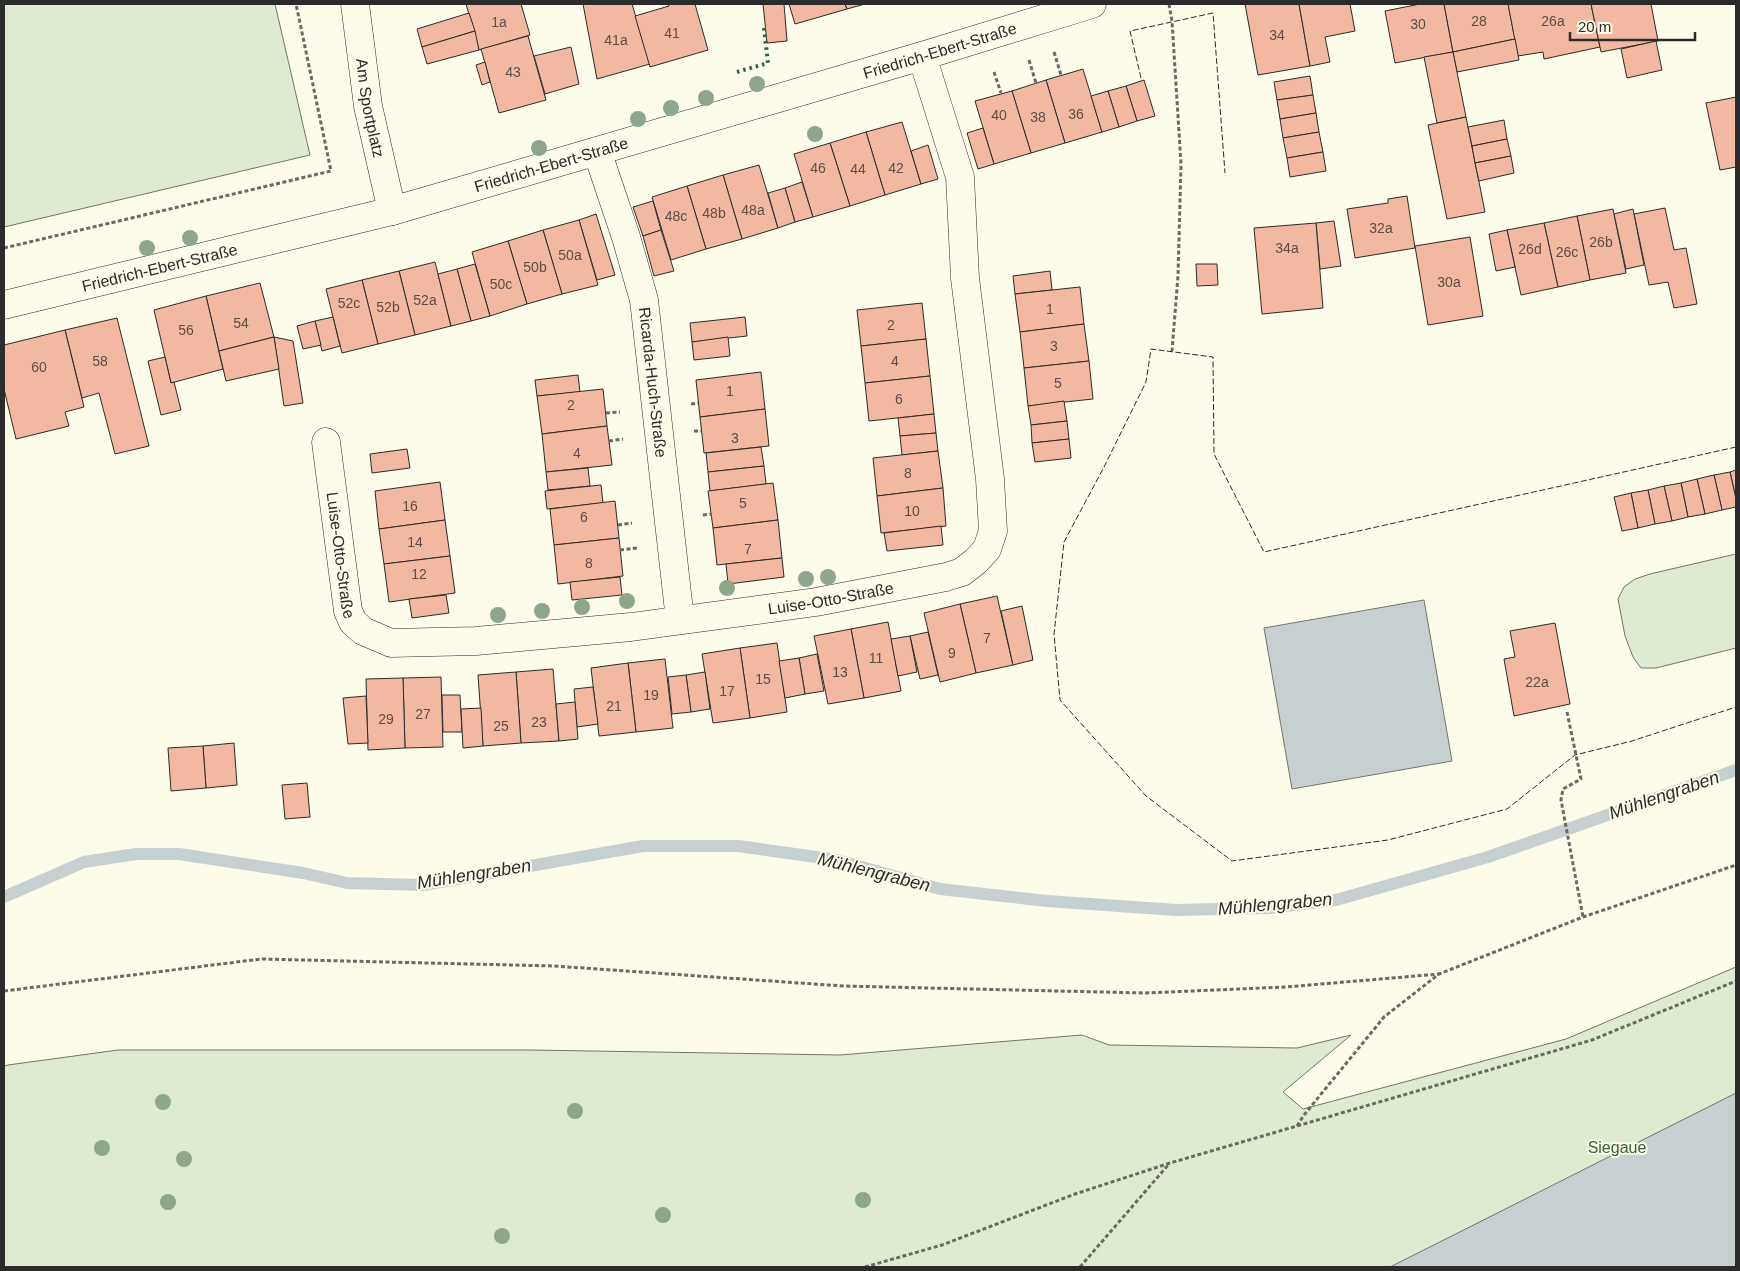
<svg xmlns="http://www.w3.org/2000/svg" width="1740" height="1271" font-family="Arial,sans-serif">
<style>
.green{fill:#deebd1;stroke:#74746e}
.water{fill:#c7d0d0;stroke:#74746e}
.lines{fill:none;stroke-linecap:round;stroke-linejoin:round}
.stream{stroke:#c7d0d0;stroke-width:12}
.building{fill:#f2b8a0;stroke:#2b2b2b}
.street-casing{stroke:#2b2b2b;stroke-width:29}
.path{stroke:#6a6964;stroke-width:3;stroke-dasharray:4 2.5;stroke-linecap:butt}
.street{stroke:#fdfbea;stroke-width:28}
.hedge{stroke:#34623c;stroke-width:4;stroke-dasharray:2.5 4;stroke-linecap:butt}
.fence{stroke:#2b2b2b;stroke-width:1;stroke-dasharray:6 2.5;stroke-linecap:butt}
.tree{fill:#8ea78a}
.labels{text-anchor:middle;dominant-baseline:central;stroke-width:4;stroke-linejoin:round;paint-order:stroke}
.number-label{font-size:14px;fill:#5d4e48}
.street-label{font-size:16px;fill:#2b2b2b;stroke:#fdfbea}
.park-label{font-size:16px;fill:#34623c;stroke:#fdfbea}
.water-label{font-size:18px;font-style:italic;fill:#2b2b2b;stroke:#fdfbea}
</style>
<rect width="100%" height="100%" fill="#fdfbea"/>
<g class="green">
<polygon points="4,4 275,4 310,155 4,227"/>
<polygon points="1736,554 1736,648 1656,668 1641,668 1633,657 1625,636 1618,599 1624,587 1635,579 1650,574"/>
<polygon points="1736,967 1736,1267 4,1267 4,1066 8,1065 118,1050 530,1050 840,1055 1082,1035 1109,1045 1297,1048 1351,1035 1283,1092 1303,1109 1566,1039"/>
</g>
<g class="water">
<polygon points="1424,600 1452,761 1292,789 1264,628"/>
<polygon points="1736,1093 1736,1267 1390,1267"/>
</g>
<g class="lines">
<polyline class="stream" points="4,897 84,862 136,854 179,854 303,873 347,883 423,885 643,846 738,846 837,860 940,889 1047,901 1176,910 1269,908 1336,900 1488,857 1736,770"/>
</g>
<g class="building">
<polygon points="466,4 521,4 530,35 479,50"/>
<polygon points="583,4 632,4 650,64 597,79"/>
<polygon points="668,4 695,4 708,50 650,67 635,16 669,6"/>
<polygon points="763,4 784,4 787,41 767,43"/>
<polygon points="789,4 845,4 847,9 795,24"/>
<polygon points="845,4 865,4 847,9"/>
<polygon points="1245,4 1299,4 1310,66 1258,75"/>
<polygon points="1299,4 1350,4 1355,31 1325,37 1330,62 1310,66"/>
<polygon points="1420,4 1444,4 1453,52 1395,63 1385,11"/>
<polygon points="1444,4 1508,4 1515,39 1453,52"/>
<polygon points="1508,4 1591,4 1600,47 1544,59 1543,52 1518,56"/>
<polygon points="1591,4 1651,4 1658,41 1601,52"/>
<polygon points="469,13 475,31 422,47 417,29"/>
<polygon points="475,31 479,50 427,64 422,47"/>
<polygon points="528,36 546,100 499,113 481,49"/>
<polygon points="1515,39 1519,60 1457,72 1453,52"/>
<polygon points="1656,41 1662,70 1627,78 1621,49"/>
<polygon points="571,47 579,84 545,94 534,56"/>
<polygon points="1453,52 1466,117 1437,123 1424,57"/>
<polygon points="485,62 490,82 482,85 476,65"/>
<polygon points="1083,69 1102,132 1065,143 1046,80"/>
<polygon points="1310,76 1313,95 1277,100 1274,82"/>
<polygon points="1046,80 1065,143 1031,153 1012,91"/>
<polygon points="1144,80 1155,116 1137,121 1126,86"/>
<polygon points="1126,86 1137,121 1119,127 1108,91"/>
<polygon points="1012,91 1031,153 994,164 975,101"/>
<polygon points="1108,91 1119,127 1102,132 1091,96"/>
<polygon points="1313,95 1316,113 1280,119 1277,100"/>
<polygon points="1736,97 1736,167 1720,170 1706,103"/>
<polygon points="1316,113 1319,132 1283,138 1280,119"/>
<polygon points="1466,117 1485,212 1447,219 1428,125"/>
<polygon points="1504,120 1507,139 1472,146 1468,127"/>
<polygon points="902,122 921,184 885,195 866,132"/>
<polygon points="983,128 994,164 978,169 967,133"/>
<polygon points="866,132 885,195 850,206 830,143"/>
<polygon points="1319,132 1323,152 1287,158 1283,138"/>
<polygon points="1507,139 1511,156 1475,163 1472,146"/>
<polygon points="830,143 850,206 813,217 794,154"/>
<polygon points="928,145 938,179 921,184 911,151"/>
<polygon points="1323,152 1326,171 1290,177 1287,158"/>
<polygon points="1511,156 1514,173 1479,181 1475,163"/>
<polygon points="759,165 778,228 742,239 723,175"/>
<polygon points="723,175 742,239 706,249 687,186"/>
<polygon points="802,182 813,217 795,222 785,188"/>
<polygon points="687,186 706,249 671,260 652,197"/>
<polygon points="785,188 795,222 778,228 768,193"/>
<polygon points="1407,196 1415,248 1355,258 1347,209 1388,203 1388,199"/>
<polygon points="653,201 661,230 643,236 633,207"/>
<polygon points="1665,208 1674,250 1686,248 1697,304 1674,308 1668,282 1649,285 1634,214"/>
<polygon points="1613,209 1626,273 1590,280 1577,216"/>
<polygon points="1633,209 1644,265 1626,269 1614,214"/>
<polygon points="596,214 615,275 597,280 579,220"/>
<polygon points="1577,216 1590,280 1558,287 1544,223"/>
<polygon points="579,220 598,285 562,294 543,230"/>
<polygon points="1334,221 1341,266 1320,269 1316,223"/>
<polygon points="1316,223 1323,308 1262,314 1254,228"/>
<polygon points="1544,223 1558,287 1521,295 1507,230"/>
<polygon points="543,230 562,294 527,304 508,241"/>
<polygon points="661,230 674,271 654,276 643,236"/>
<polygon points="1507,230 1515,267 1496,271 1489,234"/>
<polygon points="1470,237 1483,316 1428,325 1415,246"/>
<polygon points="508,241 527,304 490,316 472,252"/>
<polygon points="435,262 451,326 415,335 399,271"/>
<polygon points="475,264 490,316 471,321 457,269"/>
<polygon points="1196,264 1217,264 1218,285 1197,286"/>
<polygon points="457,269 471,321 451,326 438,274"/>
<polygon points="399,271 415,335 378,344 362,280"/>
<polygon points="1050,271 1052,290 1015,294 1013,276"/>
<polygon points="362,280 378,344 342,353 326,289"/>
<polygon points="260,283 274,337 219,351 206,296"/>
<polygon points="1080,287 1084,324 1020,332 1015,294"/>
<polygon points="206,296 223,369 171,383 154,310"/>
<polygon points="922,303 926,339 861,346 857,310"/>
<polygon points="333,317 340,346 322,351 315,321"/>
<polygon points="745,317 747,336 692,342 690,323"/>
<polygon points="117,318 149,446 115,454 99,393 82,398 65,330"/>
<polygon points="315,321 321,345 303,349 297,326"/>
<polygon points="1084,324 1089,361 1024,368 1020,332"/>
<polygon points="65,330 84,407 65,412 69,426 16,439 4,389 4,345"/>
<polygon points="274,337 293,341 303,403 284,406"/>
<polygon points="274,337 279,369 226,381 219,351"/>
<polygon points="728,337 730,356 694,360 692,342"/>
<polygon points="926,339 930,376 865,383 861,346"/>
<polygon points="165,357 171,383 174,382 181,410 161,415 148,361"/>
<polygon points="1089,361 1093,399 1028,406 1024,368"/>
<polygon points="761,372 765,409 700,417 696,380"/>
<polygon points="578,375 580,392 537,396 535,380"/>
<polygon points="930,376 934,414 869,421 865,383"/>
<polygon points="603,389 607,426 542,434 537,396"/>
<polygon points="1064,401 1067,421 1031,425 1028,406"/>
<polygon points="765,409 769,446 704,453 700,417"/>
<polygon points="934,414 936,433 900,436 898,418"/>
<polygon points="1067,421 1069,439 1032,443 1031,425"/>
<polygon points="607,426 612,465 546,472 542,434"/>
<polygon points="936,433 938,451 902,455 900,436"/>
<polygon points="1069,439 1071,458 1035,462 1032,443"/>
<polygon points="761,447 764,466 708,472 706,453"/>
<polygon points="407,449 410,468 372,473 370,454"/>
<polygon points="938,451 943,488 877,496 873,458"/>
<polygon points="764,466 766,484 710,491 708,472"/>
<polygon points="588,468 590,486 548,490 546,472"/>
<polygon points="1736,470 1736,499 1730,472"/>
<polygon points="1730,472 1736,499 1736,507 1722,510 1714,475"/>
<polygon points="1714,475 1722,510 1705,514 1697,479"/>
<polygon points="1697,479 1705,514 1688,517 1681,483"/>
<polygon points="440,482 445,520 379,529 375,491"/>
<polygon points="773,483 778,520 713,528 708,491"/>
<polygon points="1681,483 1688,517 1672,521 1664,486"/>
<polygon points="601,485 603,503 547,509 545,491"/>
<polygon points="1664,486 1672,521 1655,524 1648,490"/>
<polygon points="943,488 946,526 881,533 877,496"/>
<polygon points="1648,490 1655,524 1638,528 1631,493"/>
<polygon points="1631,493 1638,528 1622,531 1614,497"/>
<polygon points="615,501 619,538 554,545 550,509"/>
<polygon points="445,520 450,556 384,564 379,529"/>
<polygon points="778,520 782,558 717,565 713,528"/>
<polygon points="941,526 943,545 887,551 884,533"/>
<polygon points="619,538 623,576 558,584 554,545"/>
<polygon points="450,556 455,593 389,602 384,564"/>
<polygon points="782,558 784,577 728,584 726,564"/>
<polygon points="620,577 622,595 572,600 570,582"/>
<polygon points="446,595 449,613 412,618 409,599"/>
<polygon points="997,596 1013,665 976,673 960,604"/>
<polygon points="960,604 976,673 940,682 924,613"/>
<polygon points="1022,606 1033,660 1013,665 1001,611"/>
<polygon points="888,622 901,691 864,698 851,629"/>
<polygon points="1555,623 1570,704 1514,716 1504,659 1515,657 1510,631"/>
<polygon points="851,629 864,698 828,704 814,636"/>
<polygon points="928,632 938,675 920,679 910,636"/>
<polygon points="910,636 917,672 898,676 891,639"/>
<polygon points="777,643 787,712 750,718 740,648"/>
<polygon points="740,648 750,718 713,723 702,654"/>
<polygon points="817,654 824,691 805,694 799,658"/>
<polygon points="799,658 805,694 785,698 779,661"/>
<polygon points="665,659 673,728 636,732 628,663"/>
<polygon points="628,663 636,732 599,736 591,668"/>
<polygon points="553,669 559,741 521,743 516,672"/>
<polygon points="516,672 521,743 483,746 478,675"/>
<polygon points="705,672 710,709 691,712 686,675"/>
<polygon points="686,675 691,712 672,714 668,677"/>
<polygon points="441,677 443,747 405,748 403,678"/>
<polygon points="403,678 405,748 368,750 366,679"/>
<polygon points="593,687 598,724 577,727 574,689"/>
<polygon points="442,695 460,695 462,732 443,732"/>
<polygon points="366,696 368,743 348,744 343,698"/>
<polygon points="575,702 578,739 559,741 556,704"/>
<polygon points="481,708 483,746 463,748 461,709"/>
<polygon points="234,743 237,785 206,788 203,746"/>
<polygon points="203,746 206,788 171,791 168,748"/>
<polygon points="307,783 310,817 285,819 282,785"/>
</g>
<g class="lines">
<defs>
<g id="street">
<path id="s1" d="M 355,4 L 368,106 L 392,211"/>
<path id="s2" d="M 597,151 L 626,237 L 644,300 L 680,620"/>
<path id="s3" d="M 4,305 L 392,211 L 922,56 L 1092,4"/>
<path id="s4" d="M 326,442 L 348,611 L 353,622 L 363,631 L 391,643 L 476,641 L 631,627 L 816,602 L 946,577 L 962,572 L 976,561 L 987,549 L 993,531 L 990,479 L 965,278 L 960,177 L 922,56"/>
</g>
</defs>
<use href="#street" class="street-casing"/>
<g class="path">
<polyline points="1169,4 1172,21 1181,164 1178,276 1172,351"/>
<polyline points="1054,52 1061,75"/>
<polyline points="1029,60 1036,83"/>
<polyline points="994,72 1001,93"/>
<polyline points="4,248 331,171 296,4"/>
<polyline points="691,404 698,403"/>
<polyline points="606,413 620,412"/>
<polyline points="694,431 701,431"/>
<polyline points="609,441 623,439"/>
<polyline points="703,515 711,514"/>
<polyline points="618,525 632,523"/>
<polyline points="620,550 637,548"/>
<polyline points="1567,712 1581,779 1563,789 1561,800 1583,917"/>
<polyline points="4,991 261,959 554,966 843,986 1145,993 1286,987 1439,974"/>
<polyline points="1297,1126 1304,1115 1384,1017 1439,974 1583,917 1736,865"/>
<polyline points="865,1267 942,1245 1075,1194 1170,1163 1592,1040 1736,981"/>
<polyline points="1080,1267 1169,1164"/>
</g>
<use href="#street" class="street"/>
<polyline class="hedge" points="737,72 768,63 764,28"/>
<g class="fence">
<polyline points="1141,78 1130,31 1213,13 1225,173"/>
<polyline points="1736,447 1264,552 1214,454 1213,357 1151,349 1146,382 1104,467 1064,542 1054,634 1060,700 1146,796 1232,861 1388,840 1507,809 1575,755 1632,741 1736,707"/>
</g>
</g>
<g class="tree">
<circle cx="757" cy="84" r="8"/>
<circle cx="706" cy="98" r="8"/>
<circle cx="671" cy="108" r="8"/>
<circle cx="638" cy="119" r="8"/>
<circle cx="815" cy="134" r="8"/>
<circle cx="539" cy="148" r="8"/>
<circle cx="190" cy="238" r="8"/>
<circle cx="147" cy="248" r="8"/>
<circle cx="828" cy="577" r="8"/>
<circle cx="806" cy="579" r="8"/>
<circle cx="727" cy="588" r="8"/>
<circle cx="627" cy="601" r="8"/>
<circle cx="582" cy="607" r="8"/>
<circle cx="542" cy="611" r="8"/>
<circle cx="498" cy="615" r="8"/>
<circle cx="163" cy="1102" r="8"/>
<circle cx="575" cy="1111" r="8"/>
<circle cx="102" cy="1148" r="8"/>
<circle cx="184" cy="1159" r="8"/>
<circle cx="863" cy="1200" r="8"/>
<circle cx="168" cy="1202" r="8"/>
<circle cx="663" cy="1215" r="8"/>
<circle cx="502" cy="1236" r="8"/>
</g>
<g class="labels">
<g class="number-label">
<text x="1479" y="21">28</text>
<text x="1553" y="21">26a</text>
<text x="499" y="22">1a</text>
<text x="1418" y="24">30</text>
<text x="672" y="33">41</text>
<text x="1277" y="35">34</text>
<text x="616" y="40">41a</text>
<text x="513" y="72">43</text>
<text x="1076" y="114">36</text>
<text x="999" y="115">40</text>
<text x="1038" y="117">38</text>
<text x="818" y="168">46</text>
<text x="896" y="168">42</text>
<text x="858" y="169">44</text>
<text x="753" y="210">48a</text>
<text x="714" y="213">48b</text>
<text x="676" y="216">48c</text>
<text x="1381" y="228">32a</text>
<text x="1601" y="242">26b</text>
<text x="1287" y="248">34a</text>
<text x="1530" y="249">26d</text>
<text x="1567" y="252">26c</text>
<text x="570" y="255">50a</text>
<text x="535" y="267">50b</text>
<text x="1449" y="282">30a</text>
<text x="501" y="284">50c</text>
<text x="425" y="300">52a</text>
<text x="349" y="303">52c</text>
<text x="388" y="307">52b</text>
<text x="1050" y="309">1</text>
<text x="241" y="323">54</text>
<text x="891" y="325">2</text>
<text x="186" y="330">56</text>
<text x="1054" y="346">3</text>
<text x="100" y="361">58</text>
<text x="895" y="361">4</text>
<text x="39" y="367">60</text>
<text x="1058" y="383">5</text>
<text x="730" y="391">1</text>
<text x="899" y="399">6</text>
<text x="571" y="405">2</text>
<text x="735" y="438">3</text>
<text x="577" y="453">4</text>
<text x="908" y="473">8</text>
<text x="743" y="503">5</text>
<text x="410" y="506">16</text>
<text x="912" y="511">10</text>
<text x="584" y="517">6</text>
<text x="415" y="542">14</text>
<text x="748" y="549">7</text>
<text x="589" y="563">8</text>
<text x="419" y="574">12</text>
<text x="987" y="638">7</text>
<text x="952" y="653">9</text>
<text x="876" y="658">11</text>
<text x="840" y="672">13</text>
<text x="763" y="679">15</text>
<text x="1537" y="682">22a</text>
<text x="727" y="691">17</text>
<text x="651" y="695">19</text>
<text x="614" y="706">21</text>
<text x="423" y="714">27</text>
<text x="386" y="719">29</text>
<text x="539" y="722">23</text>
<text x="501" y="726">25</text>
</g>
<g class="street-label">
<text stroke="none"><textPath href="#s3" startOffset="970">Friedrich-Ebert-Straße</textPath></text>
<text stroke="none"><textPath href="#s1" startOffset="105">Am Sportplatz</textPath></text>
<text stroke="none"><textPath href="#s3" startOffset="565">Friedrich-Ebert-Straße</textPath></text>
<text stroke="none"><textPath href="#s3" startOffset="160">Friedrich-Ebert-Straße</textPath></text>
<text stroke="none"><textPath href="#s2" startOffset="239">Ricarda-Huch-Straße</textPath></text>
<text stroke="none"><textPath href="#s4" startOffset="114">Luise-Otto-Straße</textPath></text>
<text stroke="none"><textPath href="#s4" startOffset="669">Luise-Otto-Straße</textPath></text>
</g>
<g class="park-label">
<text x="1617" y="1147">Siegaue</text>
</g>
<g class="water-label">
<text transform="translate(1664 795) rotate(-19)">Mühlengraben</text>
<text transform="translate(874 872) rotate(14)">Mühlengraben</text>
<text transform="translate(474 874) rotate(-9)">Mühlengraben</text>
<text transform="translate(1275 904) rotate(-5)">Mühlengraben</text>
</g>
</g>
<rect width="1740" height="1271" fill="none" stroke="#2b2b2b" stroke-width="10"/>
<path d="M1570 32v8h125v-8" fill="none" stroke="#2b2b2b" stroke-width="2.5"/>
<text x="1578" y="32" font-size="15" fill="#2b2b2b" stroke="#fdfbea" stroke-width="4" paint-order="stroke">20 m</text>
</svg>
